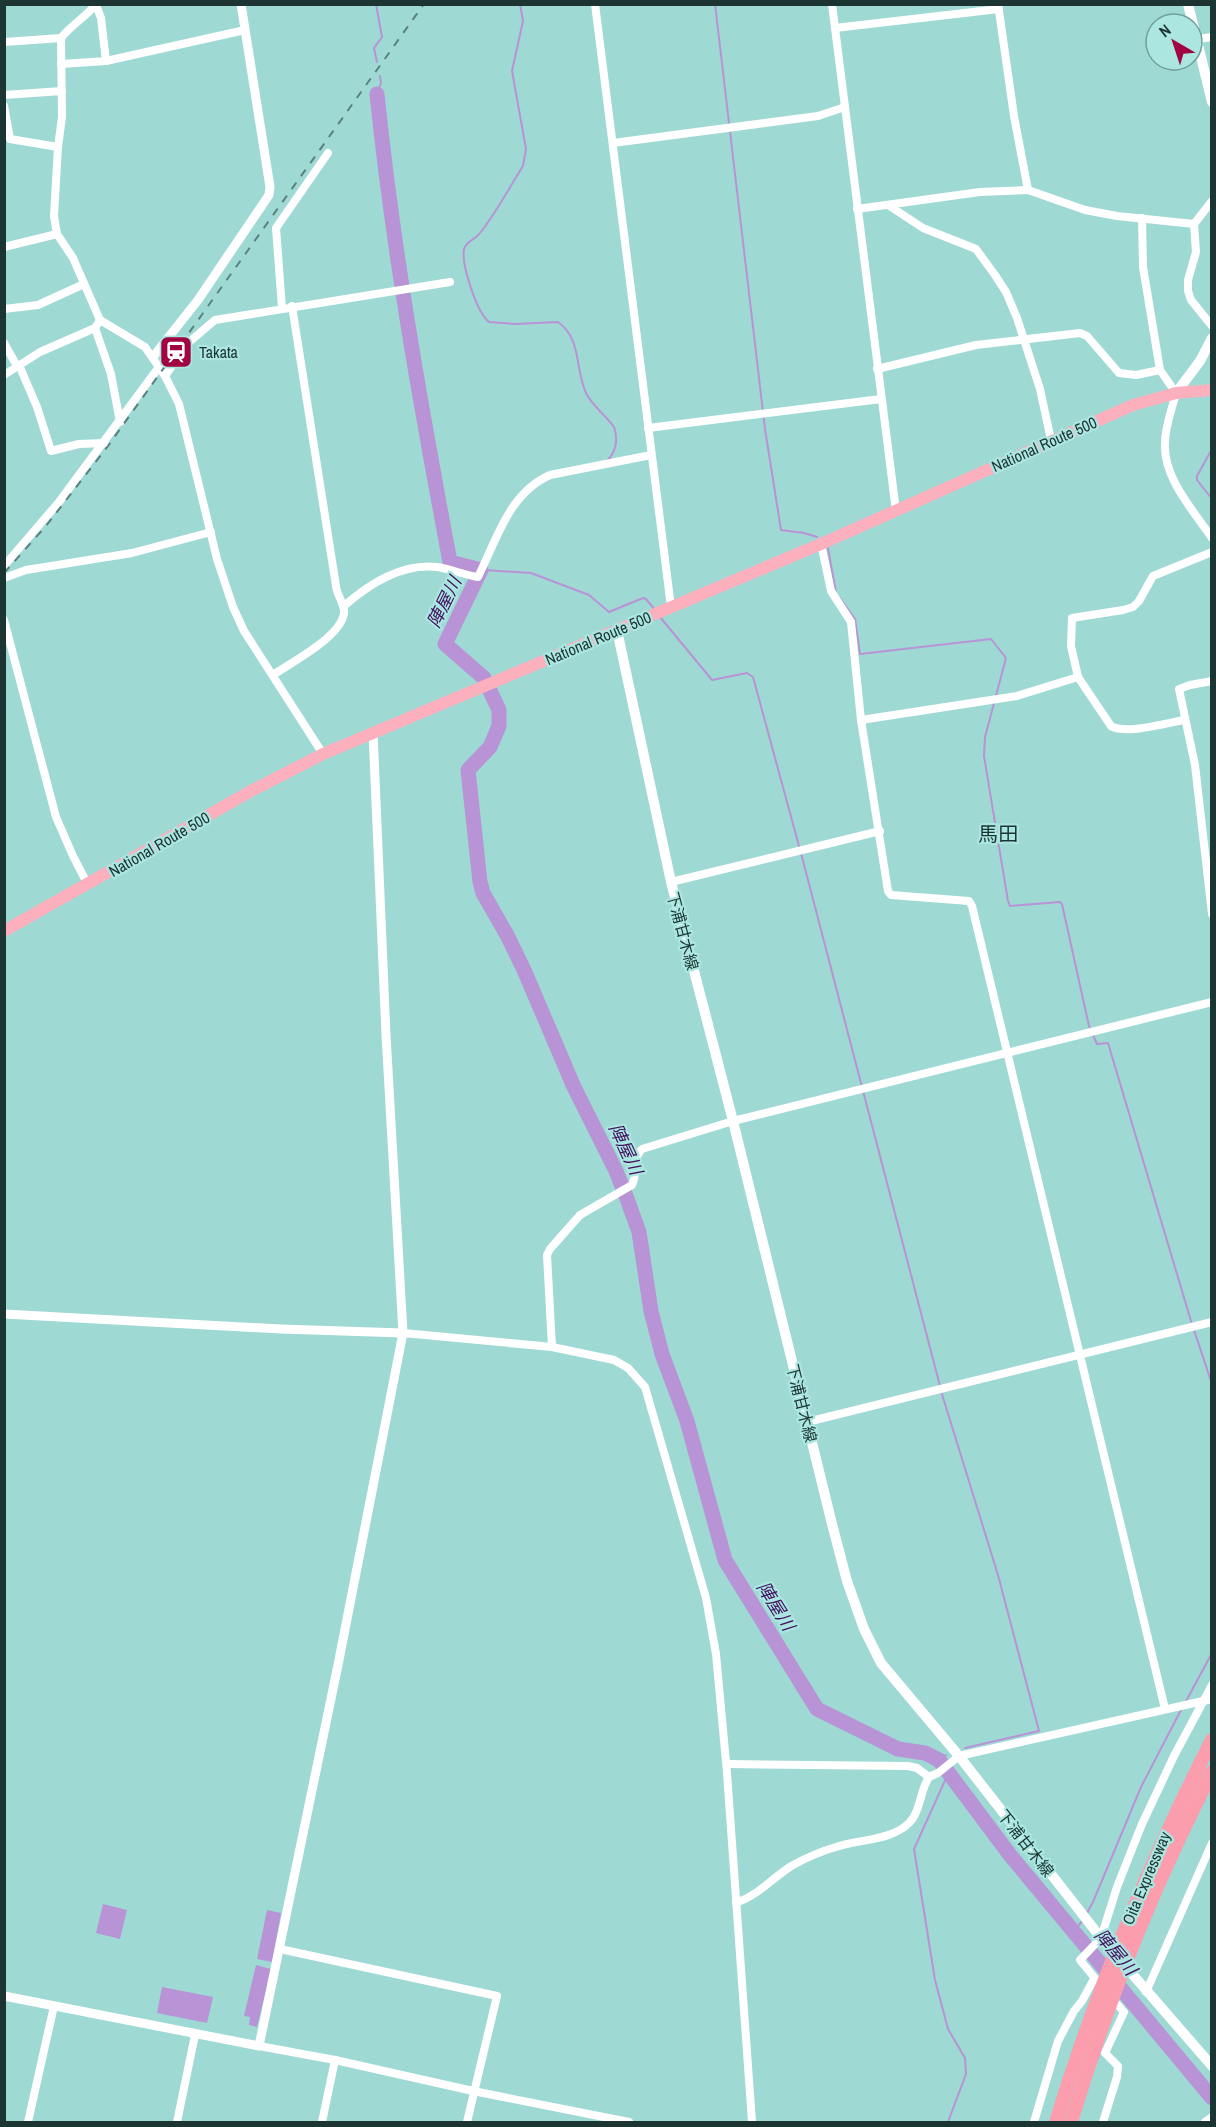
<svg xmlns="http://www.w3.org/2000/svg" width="1216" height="2127" font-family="'Archivo Narrow','Noto Sans JP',sans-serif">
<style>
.water{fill:#b893d5}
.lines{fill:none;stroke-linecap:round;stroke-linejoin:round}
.stream{stroke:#b893d5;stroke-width:2}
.river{stroke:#b893d5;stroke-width:15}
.minor{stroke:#fff;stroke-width:8}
.tertiary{stroke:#fff;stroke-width:9}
.secondary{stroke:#fff;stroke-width:10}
.trunk{stroke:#fcb0be;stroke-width:12}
.motorway{stroke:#fb9dad;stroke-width:14}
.rail{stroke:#5a827f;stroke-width:2;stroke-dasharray:8 8;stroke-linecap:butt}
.labels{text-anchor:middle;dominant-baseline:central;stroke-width:4.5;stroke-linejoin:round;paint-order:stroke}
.poi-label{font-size:16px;fill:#1c3432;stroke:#abe6e1;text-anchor:start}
.street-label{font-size:16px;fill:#1c3432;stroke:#abe6e1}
.water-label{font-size:18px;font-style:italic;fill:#42105f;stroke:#abe6e1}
.quarter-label{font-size:20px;fill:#1c3432;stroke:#abe6e1}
</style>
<rect width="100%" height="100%" fill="#9ed9d4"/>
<g class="water">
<polygon points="103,1904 127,1910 120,1939 96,1933"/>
<polygon points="267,1910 281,1913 272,1962 257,1959"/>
<polygon points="256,1965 271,1969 257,2027 249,2025 250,2017 244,2016"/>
<polygon points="162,1987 213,1997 207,2023 157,2013"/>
</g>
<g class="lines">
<g class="stream">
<polyline points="376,4 382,37 374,48 377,62"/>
<path d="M 520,4 L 523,21 L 512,71 L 526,149 L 523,166 C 509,188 496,213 480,233 C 475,240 467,240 464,249 C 461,264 477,313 489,322 L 515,324 L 558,322 C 583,340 574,370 587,395 C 594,407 606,416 614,427 C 618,439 616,451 608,460"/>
<polyline points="715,4 765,429 781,530 804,533 817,537"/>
<polyline points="377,94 381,83 380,76"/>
<polyline points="1212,449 1197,476 1197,480 1212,499"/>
<polyline points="828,548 836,593"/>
<polyline points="484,570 531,573 589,595 609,612 643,598 646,599 655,610"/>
<polyline points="839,597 855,619 860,654 991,639 1006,658 985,737 984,756 1008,901 1010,906 1060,902 1062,904 1089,1026 1097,1044 1108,1043 1191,1321 1212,1384"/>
<polyline points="660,617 712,680 747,673 753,677 802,857 940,1386"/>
<polyline points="941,1391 998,1575 1039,1731 965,1748"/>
<polyline points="1185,1703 1212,1653"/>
<polyline points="939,1760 946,1755"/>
<polyline points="948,1774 914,1849 935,1980 948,2029 965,2058 966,2074 948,2122"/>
<polyline points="1086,1915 1093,1902 1141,1787 1182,1708"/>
<polyline points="1074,1931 1083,1920"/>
</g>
<path class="river" d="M 377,94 C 393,251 421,407 450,562 L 481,570 L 445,644 L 484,678 L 499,710 L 499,726 L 490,747 L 468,770 L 480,882 L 483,893 L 507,935 L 524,970 L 574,1087 L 616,1171 L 626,1196 L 639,1232 L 651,1311 L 662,1354 L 687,1421 L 725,1560 L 817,1709 L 898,1749 L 925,1753 L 939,1760 L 1010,1855 L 1212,2098"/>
<g class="minor">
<path d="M 96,4 C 86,17 71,25 61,38 L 62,117 L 58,147 L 54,216 L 57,234 L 73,258 L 100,320 L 145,347 L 165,376 L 179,404 L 217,559 L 233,607 L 244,631 L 323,754"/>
<polyline points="595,4 671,607"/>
<polyline points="832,4 896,511"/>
<polyline points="998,4 1014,116 1028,190"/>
<polyline points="835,28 999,9"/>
<polyline points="1198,39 1212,37"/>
<polyline points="4,42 61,38"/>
<polyline points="106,61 245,30"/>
<polyline points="61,64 106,61 101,18 96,5"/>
<polyline points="4,95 62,91"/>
<polyline points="4,106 10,139 58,147"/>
<polyline points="613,143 818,116 845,107"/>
<polyline points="888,205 923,228 976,249 995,275 1006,292 1017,318 1040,389 1051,440"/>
<polyline points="857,209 980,192 1028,190 1085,210 1117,216 1194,224 1212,201"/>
<path d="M 1142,218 L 1143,267 L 1160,370 L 1176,393 C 1172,409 1165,426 1165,443 C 1163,478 1193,510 1212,538"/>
<polyline points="1194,224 1196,252 1188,280 1188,291 1191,300 1212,326"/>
<polyline points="4,247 57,234"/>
<polyline points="282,308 276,228 328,153"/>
<polyline points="4,309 38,305 84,284"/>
<polyline points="95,328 111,374 120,422"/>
<polyline points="4,343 17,366"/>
<polyline points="19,365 37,407 51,451 79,444 105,443"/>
<polyline points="877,369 976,345 1080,333 1087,336 1119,373 1136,375 1160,370"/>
<polyline points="4,375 40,352 95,328 100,320"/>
<polyline points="165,376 188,343 215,320 450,282"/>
<polyline points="648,428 881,399"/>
<polyline points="821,544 831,591 851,622 861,720 888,891 891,895 969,901 972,906 1165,1709"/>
<polyline points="4,566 59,502 159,367"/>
<polyline points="4,578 26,570 132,553 211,532"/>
<path d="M 344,606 C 369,584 402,563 437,567 C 451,569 464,575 478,577 C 497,539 509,493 550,475 L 651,455"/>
<polyline points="4,620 56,817 73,856 88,885"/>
<path d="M 273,675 C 292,662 341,637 344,613 C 345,604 337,596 336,586 L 292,306"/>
<polyline points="1212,681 1190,685 1179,689 1195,765 1212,914"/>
<polyline points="861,720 1017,696 1078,677"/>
<path d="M 1184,720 C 1166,723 1126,735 1111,726 L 1078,677 L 1071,646 L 1072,618 L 1123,610 L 1133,607 L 1139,601 L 1153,576 L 1212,552"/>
<polyline points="671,882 880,831"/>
<polyline points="403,1333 552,1347 614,1360 628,1368 645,1387 706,1598 716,1654 727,1773 752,2122"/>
<path d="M 552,1347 L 547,1255 L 550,1249 L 580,1215 L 632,1185 C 639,1172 630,1162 642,1149 L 733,1121 L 1212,1002"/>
<polyline points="807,1422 1212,1322"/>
<polyline points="727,1764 908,1766 917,1768 929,1777"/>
<path d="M 736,1903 C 759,1895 773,1877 793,1865 C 806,1858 822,1851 836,1847 C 859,1839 891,1841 909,1823 C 921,1811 920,1790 929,1777 L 938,1773 L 959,1756 L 1212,1699"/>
<polyline points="280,1949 497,1996 467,2122"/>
<polyline points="1103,1988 1080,1960 1101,1938 1117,1887 1142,1824 1174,1756 1212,1685"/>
<polyline points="1146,1992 1212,1843"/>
<polyline points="259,2046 335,2060 473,2091 629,2122"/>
<polyline points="28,2122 54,2006"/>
<polyline points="177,2122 195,2035"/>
<polyline points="322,2122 335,2060"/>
<polyline points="1034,2122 1058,2041 1074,2011 1082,2001 1094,1979"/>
<polyline points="1103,2122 1117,2077 1118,2066 1105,2053 1124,2012 1111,1997"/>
<polyline points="1205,2122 1212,2117"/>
</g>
<g class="tertiary">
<polyline points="153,357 198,300 269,195 270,187 241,4"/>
<polyline points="4,1314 281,1329 403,1333"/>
<polyline points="4,1996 259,2046 338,1665 403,1333 386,1035 373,732"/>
</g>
<g class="secondary">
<polyline points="1188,4 1212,102"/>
<polyline points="1176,393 1200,361 1212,338"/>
<polyline points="617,630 671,882 733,1121 832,1524 847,1581 864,1629 881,1663 959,1756 1101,1938 1212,2066"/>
</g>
<polyline class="trunk" points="4,931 251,791 323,754 821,544 1133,405 1176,393 1212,390"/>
<g class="motorway">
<path d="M 1056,2122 C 1096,1990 1149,1864 1212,1740"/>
<path d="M 1071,2122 C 1107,2002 1154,1884 1212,1772"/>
</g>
<polyline class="rail" points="4,573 46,526 108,446 424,4"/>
</g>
<defs>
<symbol id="station-square" viewBox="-11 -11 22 22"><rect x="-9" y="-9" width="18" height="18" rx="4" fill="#a10441" stroke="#abe6e1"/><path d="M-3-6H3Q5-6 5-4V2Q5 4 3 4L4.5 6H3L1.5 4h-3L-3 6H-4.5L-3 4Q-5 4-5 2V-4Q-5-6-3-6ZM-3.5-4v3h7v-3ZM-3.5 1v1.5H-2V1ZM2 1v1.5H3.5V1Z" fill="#fff"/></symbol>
</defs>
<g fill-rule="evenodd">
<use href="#station-square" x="157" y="333" width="38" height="38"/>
</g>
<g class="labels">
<g class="poi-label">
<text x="199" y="352">Takata</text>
</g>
<g class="street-label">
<text transform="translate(1044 444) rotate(-24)">National Route 500</text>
<text transform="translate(598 638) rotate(-23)">National Route 500</text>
<text transform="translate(159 844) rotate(-30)">National Route 500</text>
<text transform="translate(683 931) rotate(75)">下浦甘木線</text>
<text transform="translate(802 1403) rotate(76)">下浦甘木線</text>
<text transform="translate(1026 1843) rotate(52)">下浦甘木線</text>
<text transform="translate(1146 1878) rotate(-67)">Oita Expressway</text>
</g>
<g class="water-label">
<text transform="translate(444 602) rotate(-64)">陣屋川</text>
<text transform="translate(626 1149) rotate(65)">陣屋川</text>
<text transform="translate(776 1606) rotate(58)">陣屋川</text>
<text transform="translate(1116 1952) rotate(50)">陣屋川</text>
</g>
<g class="quarter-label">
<text x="998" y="833">馬田</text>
</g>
</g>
<rect width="1216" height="2127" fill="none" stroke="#1c3432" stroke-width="12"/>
<g transform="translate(1174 42) rotate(321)"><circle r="28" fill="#abe6e1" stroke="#729f9b" stroke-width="1.5"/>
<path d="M0-4.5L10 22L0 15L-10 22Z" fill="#a10441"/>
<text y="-9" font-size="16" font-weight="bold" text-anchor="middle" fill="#1c3432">N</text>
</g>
</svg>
